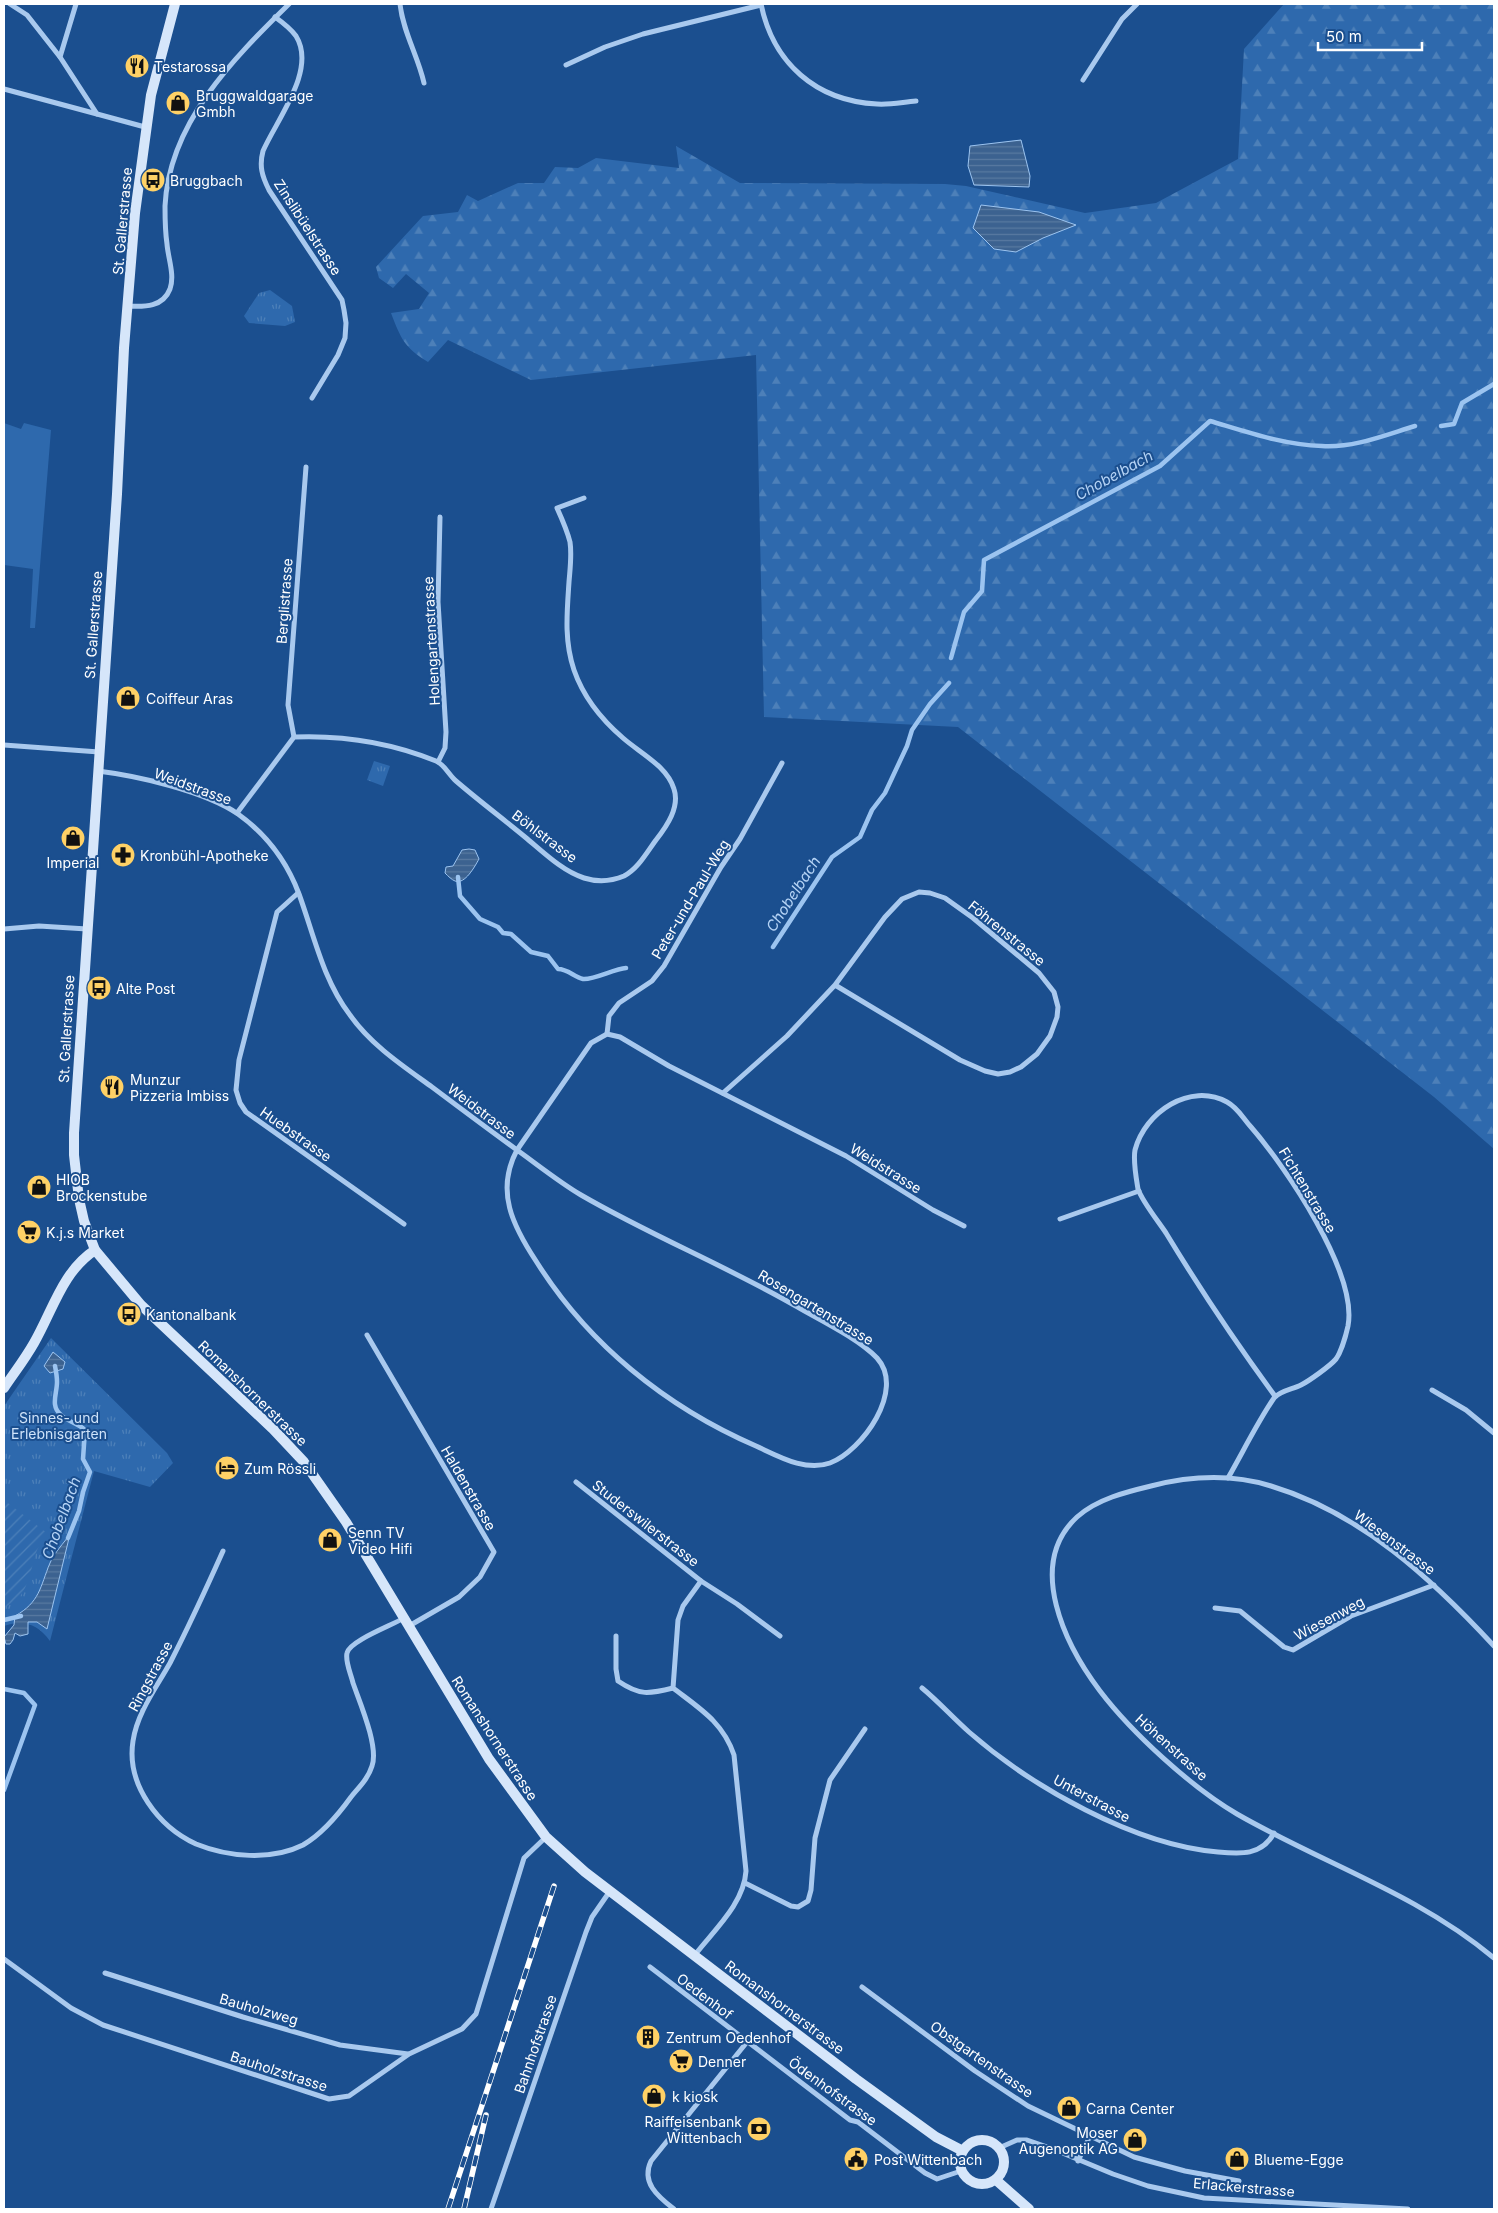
<svg xmlns="http://www.w3.org/2000/svg" width="1498" height="2213" font-family="Inter,sans-serif">
<style>
.grass{fill:url(#grass-tufts)}
.forest{fill:url(#forest-firs)}
.garden{fill:url(#garden-furrows)}
.pitch{fill:#2e69ad}
.water{fill:url(#water-rules);stroke:#9cc4f0}
.lines{fill:none;stroke-linecap:round;stroke-linejoin:round}
.stream{stroke:#9cc4f0;stroke-width:4.5}
.street{stroke:#a9c9ee;stroke-width:5}
.secondary{stroke:#d6e6fa;stroke-width:10}
.rail-casing{stroke:#fff;stroke-width:5.5}
.rail{stroke:#1b4f8f;stroke-width:4;stroke-dasharray:11;stroke-linecap:butt}
.labels{text-anchor:middle;dominant-baseline:central;stroke-width:4;stroke-linejoin:round;paint-order:stroke}
.poi-label{font-size:14px;fill:#fff;stroke:#1b4f8f;text-anchor:start}
.street-label{font-size:14px;fill:#fff;stroke:#1b4f8f}
.park-label{font-size:14px;fill:#cfe3fa;stroke:#1b4f8f}
.water-label{font-size:15px;font-style:italic;fill:#b5d3f5;stroke:#1b4f8f}
</style>
<defs>
<pattern id="grass-tufts" width="24" height="20" patternUnits="userSpaceOnUse" patternTransform="scale(1.25)"><rect width="24" height="20" fill="#2e69ad"/><path d="M3 7l-1-3M5 7V3M7 7l1-3M15 17l-1-3M17 17v-4M19 17l1-3" fill="none" stroke="#4d80b9"/></pattern>
<pattern id="forest-firs" width="22" height="20" patternUnits="userSpaceOnUse" patternTransform="scale(1.25)"><rect width="22" height="20" fill="#2e69ad"/><path d="M5 1l3.5 6h-7zM16 11l3.5 6h-7z" fill="#4d80b9"/></pattern>
<pattern id="garden-furrows" width="10" height="10" patternUnits="userSpaceOnUse" patternTransform="scale(1.25)"><rect width="10" height="10" fill="#2e69ad"/><path d="M-1 1l2-2M0 10L10 0M9 11l2-2" fill="none" stroke="#4d80b9"/></pattern>
<pattern id="water-rules" width="6" height="5" patternUnits="userSpaceOnUse" patternTransform="scale(1.25)"><rect width="6" height="5" fill="#3c6290"/><path d="M0 2.5h6" fill="none" stroke="#597aa1"/></pattern>
</defs>
<rect width="100%" height="100%" fill="#1b4f8f"/>
<g class="grass">
<polygon points="270,290 292,306 295,322 285,326 249,323 244,316 259,293"/>
<polygon points="374,761 390,766 383,786 367,780"/>
<path d="M 51,1338 L 167,1453 L 173,1463 L 150,1487 L 94,1471 L 50,1641 C 38,1624 23,1619 4,1626 L 4,1406 Z"/>
</g>
<path class="forest" d="M 1284,4 L 1494,4 L 1494,1149 L 1434,1097 L 958,727 L 764,717 L 756,355 L 531,380 L 448,340 L 428,362 C 404,347 401,339 391,313 L 419,309 L 429,293 L 406,274 L 393,288 L 379,278 L 376,267 L 423,216 L 458,212 L 467,195 L 478,201 L 518,183 L 544,183 L 555,167 L 578,168 L 596,158 L 679,168 L 676,146 L 740,183 L 945,184 L 966,186 L 1085,213 L 1156,203 L 1238,159 L 1244,49 Z"/>
<path class="garden" d="M 4,1500 L 47,1533 C 45,1540 40,1544 37,1550 C 30,1570 28,1601 4,1607 Z"/>
<polygon class="pitch" points="4,423 21,429 24,423 51,430 35,628 30,628 33,569 4,565"/>
<g class="water">
<polygon points="1021,140 1030,176 1029,187 974,185 968,166 970,146"/>
<polygon points="981,205 1039,212 1076,225 1043,238 1016,252 994,249 973,228"/>
<path d="M 469,849 L 475,850 L 479,859 C 475,866 465,885 455,881 C 452,880 448,876 445,873 L 446,867 L 453,866 L 462,850 Z"/>
<polygon points="53,1352 65,1362 63,1369 50,1373 44,1366"/>
<path d="M 70,1534 L 47,1629 L 37,1622 L 28,1622 L 28,1634 L 20,1636 L 15,1633 L 13,1640 L 10,1644 L 6,1644 L 4,1637 L 14,1625 L 15,1616 C 40,1602 40,1587 50,1563 C 54,1553 64,1543 70,1534 Z"/>
</g>
<g class="lines">
<g class="stream">
<polyline points="1441,426 1454,424 1462,403 1494,384"/>
<path d="M 951,658 L 964,612 L 982,591 L 984,560 L 1160,466 L 1210,421 C 1247,432 1284,445 1322,446 C 1354,448 1385,435 1415,426"/>
<path d="M 458,877 L 460,896 L 480,919 L 498,927 L 503,933 L 511,934 L 531,952 L 548,956 L 558,969 C 568,969 574,977 583,979 C 594,980 614,969 626,968"/>
<polyline points="773,947 832,857 860,837 872,810 885,793 907,746 912,730 930,704 949,683"/>
<path d="M 55,1366 C 56,1371 57,1377 57,1382 C 57,1394 50,1406 61,1415 C 68,1422 78,1423 85,1430 L 83,1459 L 90,1472 L 83,1492 L 79,1511 L 68,1538"/>
<polyline points="4,1620 21,1616"/>
<polyline points="4,1689 24,1693 35,1705 4,1790"/>
</g>
<g class="street">
<polyline points="10,4 27,15 60,57"/>
<polyline points="76,4 60,57 97,114 145,127"/>
<path d="M 400,4 C 403,32 418,56 424,83"/>
<path d="M 761,4 C 773,63 816,101 877,104 C 890,105 903,102 916,101"/>
<path d="M 275,17 C 282,22 291,29 296,36 C 317,70 277,119 263,151 C 259,166 262,176 269,190 L 342,300 L 344,310 L 346,323 L 345,338 L 338,355 L 312,398"/>
<polyline points="566,65 605,47 643,34 761,5"/>
<polyline points="1083,80 1122,19 1137,4"/>
<polyline points="4,89 97,114"/>
<path d="M 128,306 C 145,307 163,307 170,289 C 175,275 168,258 167,244 C 165,231 165,218 165,206 C 169,123 233,59 289,4"/>
<polyline points="294,737 288,705 306,467"/>
<polyline points="4,745 99,752"/>
<polyline points="438,762 445,748 446,732 438,602 440,517"/>
<path d="M 98,771 C 138,776 205,791 238,814 C 266,834 287,862 299,894 C 314,935 323,980 350,1015 C 371,1045 403,1066 432,1087 C 460,1108 488,1129 517,1150 L 591,1043 L 607,1034 L 620,1037 L 669,1066 L 846,1156 L 933,1210 L 964,1226"/>
<path d="M 237,813 L 294,737 C 344,735 389,742 436,761 C 444,764 449,775 456,781 C 478,800 502,818 525,837 C 542,851 562,871 584,878 C 597,882 612,881 624,876 C 638,869 647,852 656,840 C 667,826 680,807 674,789 C 667,766 640,753 623,738 C 602,720 583,696 574,670 C 564,641 567,612 569,582 C 570,569 572,555 570,542 C 567,530 562,519 557,508 L 584,498"/>
<polyline points="298,893 277,912 239,1060 236,1090 240,1103 246,1112 404,1224"/>
<polyline points="4,929 39,926 87,929"/>
<polyline points="607,1034 609,1016 619,1003 652,981 664,966 721,867 740,839 782,763"/>
<polyline points="723,1093 787,1036 835,985 885,917 902,899 919,892 930,893 945,898 973,918 1039,973 1054,992 1058,1007 1057,1017 1050,1036 1037,1054 1021,1067 1010,1072 998,1074 985,1071 960,1060 835,985"/>
<path d="M 517,1150 C 538,1165 559,1182 581,1195 C 650,1235 724,1265 794,1305 C 818,1319 858,1338 877,1358 C 906,1390 862,1451 830,1463 C 805,1472 778,1456 756,1446 C 666,1407 588,1344 536,1261 C 513,1226 495,1191 517,1150 Z"/>
<polyline points="1060,1219 1139,1191"/>
<polyline points="367,1335 494,1552 480,1577 459,1597 409,1626"/>
<polyline points="1432,1390 1466,1410 1494,1433"/>
<path d="M 1228,1478 C 1243,1452 1257,1423 1274,1398 C 1279,1391 1293,1389 1301,1385 C 1309,1381 1330,1366 1336,1359 C 1341,1352 1346,1335 1348,1326 C 1358,1273 1285,1166 1251,1127 C 1242,1117 1238,1108 1227,1102 C 1190,1082 1145,1112 1135,1150 C 1133,1161 1136,1177 1138,1189 C 1142,1201 1158,1221 1166,1233 C 1200,1289 1236,1343 1275,1396"/>
<polyline points="576,1482 701,1581 737,1604 780,1636"/>
<path d="M 223,1551 C 206,1589 189,1626 170,1663 C 156,1688 137,1713 133,1741 C 126,1785 159,1827 196,1844 C 228,1857 271,1861 303,1845 C 322,1834 338,1815 351,1797 C 359,1787 368,1779 372,1766 C 379,1747 360,1703 353,1683 C 351,1674 345,1662 347,1653 C 349,1641 393,1625 404,1618"/>
<polyline points="1215,1608 1240,1611 1284,1647 1293,1650 1351,1616 1434,1585"/>
<path d="M 616,1636 L 616,1669 L 618,1681 C 640,1696 649,1694 673,1688"/>
<path d="M 1494,1646 C 1432,1579 1361,1513 1271,1486 C 1232,1474 1190,1476 1151,1486 C 1126,1492 1097,1499 1077,1517 C 1025,1565 1066,1646 1100,1691 C 1132,1733 1191,1787 1237,1814 C 1324,1864 1416,1893 1494,1958"/>
<path d="M 922,1688 C 938,1701 952,1717 969,1732 C 1032,1787 1134,1845 1218,1852 C 1240,1854 1262,1856 1274,1833"/>
<polyline points="745,1883 791,1906 798,1907 808,1901 811,1890 815,1838 830,1780 865,1729"/>
<path d="M 694,1956 C 713,1931 744,1904 746,1871 L 734,1755 C 723,1722 699,1708 673,1688 L 678,1620 L 683,1606 L 701,1581"/>
<polyline points="4,1959 71,2008 103,2025 329,2099 349,2096 409,2054 462,2029 476,2014 524,1858 546,1837"/>
<polyline points="650,1967 850,2120 858,2122 925,2173 937,2179 961,2171"/>
<polyline points="105,1973 243,2017 340,2045 408,2054"/>
<polyline points="862,1987 975,2071 1028,2106 1134,2157 1185,2171 1239,2181"/>
<polyline points="999,2148 1017,2140 1027,2140 1053,2149 1113,2174 1148,2186 1204,2198 1408,2209"/>
<polyline points="1078,2161 1090,2136"/>
<polyline points="491,2209 586,1932 592,1917 610,1891"/>
<path d="M 674,2209 C 657,2196 641,2182 651,2161 L 747,2042"/>
</g>
<g class="secondary">
<polyline points="175,4 151,95 135,213 124,348 117,494 74,1133 74,1155 79,1199 84,1221 95,1250 141,1305 273,1429 304,1462 346,1522 489,1759 546,1837 585,1872 856,2079 936,2137 963,2151"/>
<path d="M 4,1388 C 14,1373 25,1359 34,1343 C 53,1310 62,1272 95,1250"/>
<circle cx="982" cy="2162" r="22"/>
<polyline points="996,2180 1029,2209"/>
</g>
<defs>
<g id="rail">
<polyline points="448,2209 554,1886"/>
<polyline points="464,2209 486,2115"/>
</g>
</defs>
<use href="#rail" class="rail-casing"/>
<use href="#rail" class="rail"/>
</g>
<defs>
<symbol id="restaurant-disc" viewBox="-11 -11 22 22"><circle r="9.5" fill="#ffd166" stroke="#1b4f8f"/><path d="M-5-6h1v4h1v-4h1v4h1v-4h1v5L-1.5 .5V6h-2V.5L-5-1ZM5-6V6H3V1.5H1.5Q1.5-4 5-6Z" fill="#111"/></symbol>
<symbol id="shop-disc" viewBox="-11 -11 22 22"><circle r="9.5" fill="#ffd166" stroke="#1b4f8f"/><path d="M-5-2.5h2.3a2.7 3.5 0 0 1 5.4 0H5L5.5 6h-11ZM-1.5-2.5h3a1.5 2.3 0 0 0-3 0Z" fill="#111"/></symbol>
<symbol id="bus-disc" viewBox="-11 -11 22 22"><circle r="9.5" fill="#ffd166" stroke="#1b4f8f"/><path d="M-5-6H5V4H4V6H2V4H-2V6H-4V4H-5ZM-3.5-4V0h7V-4ZM-3.5 1.2v1.5H-2V1.2ZM2 1.2v1.5H3.5V1.2Z" fill="#111"/></symbol>
<symbol id="pharmacy-disc" viewBox="-11 -11 22 22"><circle r="9.5" fill="#ffd166" stroke="#1b4f8f"/><path d="M-2-6h4v4h4v4h-4v4h-4v-4h-4v-4h4Z" fill="#111"/></symbol>
<symbol id="supermarket-disc" viewBox="-11 -11 22 22"><circle r="9.5" fill="#ffd166" stroke="#1b4f8f"/><path d="M-6-5.5h2.5l.6 2H6L4.5 2H-2.5L-4.4-4H-6ZM-1.5 3.2a1.3 1.3 0 1 0 .1 0ZM3 3.2a1.3 1.3 0 1 0 .1 0Z" fill="#111"/></symbol>
<symbol id="hotel-disc" viewBox="-11 -11 22 22"><circle r="9.5" fill="#ffd166" stroke="#1b4f8f"/><path d="M-6-4.5h1.5V1H6V5H4.5V3h-9V5H-6ZM-4 0a1.8 1.8 0 1 1 3.6 0ZM.5 0V-2.5h3Q6-2.5 6 0Z" fill="#111"/></symbol>
<symbol id="building-disc" viewBox="-11 -11 22 22"><circle r="9.5" fill="#ffd166" stroke="#1b4f8f"/><path d="M-4-6H4V6H1V3H-1V6H-4ZM-2.5-4.3h1.7v1.8h-1.7ZM.8-4.3h1.7v1.8H.8ZM-2.5-1h1.7V.8h-1.7ZM.8-1h1.7V.8H.8Z" fill="#111"/></symbol>
<symbol id="bank-disc" viewBox="-11 -11 22 22"><circle r="9.5" fill="#ffd166" stroke="#1b4f8f"/><path d="M-6-4H6V4H-6ZM0-2.3a2.3 2.3 0 1 0 0 4.6a2.3 2.3 0 1 0 0-4.6Z" fill="#111"/></symbol>
<symbol id="civic-disc" viewBox="-11 -11 22 22"><circle r="9.5" fill="#ffd166" stroke="#1b4f8f"/><path d="M-.6-6.5H3V-4.5H.6V-3L4-1V1h2V6H-6V1h2V-1L-.6-3ZM-1.2 2.5V6h2.4V2.5Z" fill="#111"/></symbol>
</defs>
<g fill-rule="evenodd">
<use href="#restaurant-disc" x="123" y="52" width="28" height="28"/>
<use href="#shop-disc" x="164" y="89" width="28" height="28"/>
<use href="#bus-disc" x="139" y="166" width="28" height="28"/>
<use href="#shop-disc" x="114" y="684" width="28" height="28"/>
<use href="#shop-disc" x="59" y="824" width="28" height="28"/>
<use href="#pharmacy-disc" x="109" y="841" width="28" height="28"/>
<use href="#bus-disc" x="85" y="974" width="28" height="28"/>
<use href="#restaurant-disc" x="98" y="1073" width="28" height="28"/>
<use href="#shop-disc" x="25" y="1173" width="28" height="28"/>
<use href="#supermarket-disc" x="15" y="1218" width="28" height="28"/>
<use href="#bus-disc" x="115" y="1300" width="28" height="28"/>
<use href="#hotel-disc" x="213" y="1454" width="28" height="28"/>
<use href="#shop-disc" x="316" y="1526" width="28" height="28"/>
<use href="#building-disc" x="634" y="2023" width="28" height="28"/>
<use href="#supermarket-disc" x="667" y="2047" width="28" height="28"/>
<use href="#shop-disc" x="640" y="2082" width="28" height="28"/>
<use href="#shop-disc" x="1055" y="2094" width="28" height="28"/>
<use href="#bank-disc" x="745" y="2115" width="28" height="28"/>
<use href="#shop-disc" x="1121" y="2126" width="28" height="28"/>
<use href="#civic-disc" x="842" y="2145" width="28" height="28"/>
<use href="#shop-disc" x="1223" y="2145" width="28" height="28"/>
</g>
<g class="labels">
<g class="poi-label">
<text x="154" y="66">Testarossa</text>
<text x="196" y="95">Bruggwaldgarage<tspan x="196" dy="16">Gmbh</tspan></text>
<text x="170" y="180">Bruggbach</text>
<text x="146" y="698">Coiffeur Aras</text>
<text x="140" y="855">Kronbühl-Apotheke</text>
<text x="73" y="862" text-anchor="middle">Imperial</text>
<text x="116" y="988">Alte Post</text>
<text x="130" y="1079">Munzur<tspan x="130" dy="16">Pizzeria Imbiss</tspan></text>
<text x="56" y="1179">HIOB<tspan x="56" dy="16">Brockenstube</tspan></text>
<text x="46" y="1232">K.j.s Market</text>
<text x="146" y="1314">Kantonalbank</text>
<text x="244" y="1468">Zum Rössli</text>
<text x="348" y="1532">Senn TV<tspan x="348" dy="16">Video Hifi</tspan></text>
<text x="666" y="2037">Zentrum Oedenhof</text>
<text x="698" y="2061">Denner</text>
<text x="672" y="2096">k kiosk</text>
<text x="1086" y="2108">Carna Center</text>
<text x="742" y="2121" text-anchor="end">Raiffeisenbank<tspan x="742" dy="16">Wittenbach</tspan></text>
<text x="1118" y="2132" text-anchor="end">Moser<tspan x="1118" dy="16">Augenoptik AG</tspan></text>
<text x="874" y="2159">Post Wittenbach</text>
<text x="1254" y="2159">Blueme-Egge</text>
</g>
<g class="street-label">
<text transform="translate(122 221) rotate(-85)">St. Gallerstrasse</text>
<text transform="translate(308 227) rotate(57)">Zinslibüelstrasse</text>
<text transform="translate(284 601) rotate(-86)">Berglistrasse</text>
<text transform="translate(93 625) rotate(-86)">St. Gallerstrasse</text>
<text transform="translate(431 641) rotate(-93)">Holengartenstrasse</text>
<text transform="translate(193 786) rotate(20)">Weidstrasse</text>
<text transform="translate(545 836) rotate(37)">Böhlstrasse</text>
<text transform="translate(690 899) rotate(-59)">Peter-und-Paul-Weg</text>
<text transform="translate(1007 933) rotate(39)">Föhrenstrasse</text>
<text transform="translate(66 1029) rotate(-87)">St. Gallerstrasse</text>
<text transform="translate(482 1111) rotate(37)">Weidstrasse</text>
<text transform="translate(296 1134) rotate(35)">Huebstrasse</text>
<text transform="translate(886 1168) rotate(32)">Weidstrasse</text>
<text transform="translate(1308 1190) rotate(59)">Fichtenstrasse</text>
<text transform="translate(816 1307) rotate(31)">Rosengartenstrasse</text>
<text transform="translate(253 1393) rotate(44)">Romanshornerstrasse</text>
<text transform="translate(469 1488) rotate(60)">Haldenstrasse</text>
<text transform="translate(646 1523) rotate(38)">Studerswilerstrasse</text>
<text transform="translate(1395 1542) rotate(37)">Wiesenstrasse</text>
<text transform="translate(1329 1618) rotate(-28)">Wiesenweg</text>
<text transform="translate(150 1676) rotate(-62)">Ringstrasse</text>
<text transform="translate(495 1738) rotate(57)">Romanshornerstrasse</text>
<text transform="translate(1172 1747) rotate(42)">Höhenstrasse</text>
<text transform="translate(1092 1798) rotate(28)">Unterstrasse</text>
<text transform="translate(705 1996) rotate(37)">Oedenhof</text>
<text transform="translate(785 2007) rotate(37)">Romanshornerstrasse</text>
<text transform="translate(259 2009) rotate(16)">Bauholzweg</text>
<text transform="translate(535 2044) rotate(-71)">Bahnhofstrasse</text>
<text transform="translate(982 2059) rotate(35)">Obstgartenstrasse</text>
<text transform="translate(279 2071) rotate(18)">Bauholzstrasse</text>
<text transform="translate(833 2091) rotate(36)">Ödenhofstrasse</text>
<text transform="translate(1244 2187) rotate(5)">Erlackerstrasse</text>
</g>
<g class="park-label">
<text x="59" y="1417">Sinnes- und<tspan x="59" dy="16">Erlebnisgarten</tspan></text>
</g>
<g class="water-label">
<text transform="translate(1114 475) rotate(-29)">Chobelbach</text>
<text transform="translate(793 894) rotate(-57)">Chobelbach</text>
<text transform="translate(61 1518) rotate(-70)">Chobelbach</text>
</g>
</g>
<rect width="1498" height="2213" fill="none" stroke="#ffffff" stroke-width="10"/>
<path d="M1318 42v8h104v-8" fill="none" stroke="#ffffff" stroke-width="2.5"/>
<text x="1326" y="42" font-size="15" fill="#ffffff" stroke="#1b4f8f" stroke-width="4" paint-order="stroke">50 m</text>
</svg>
